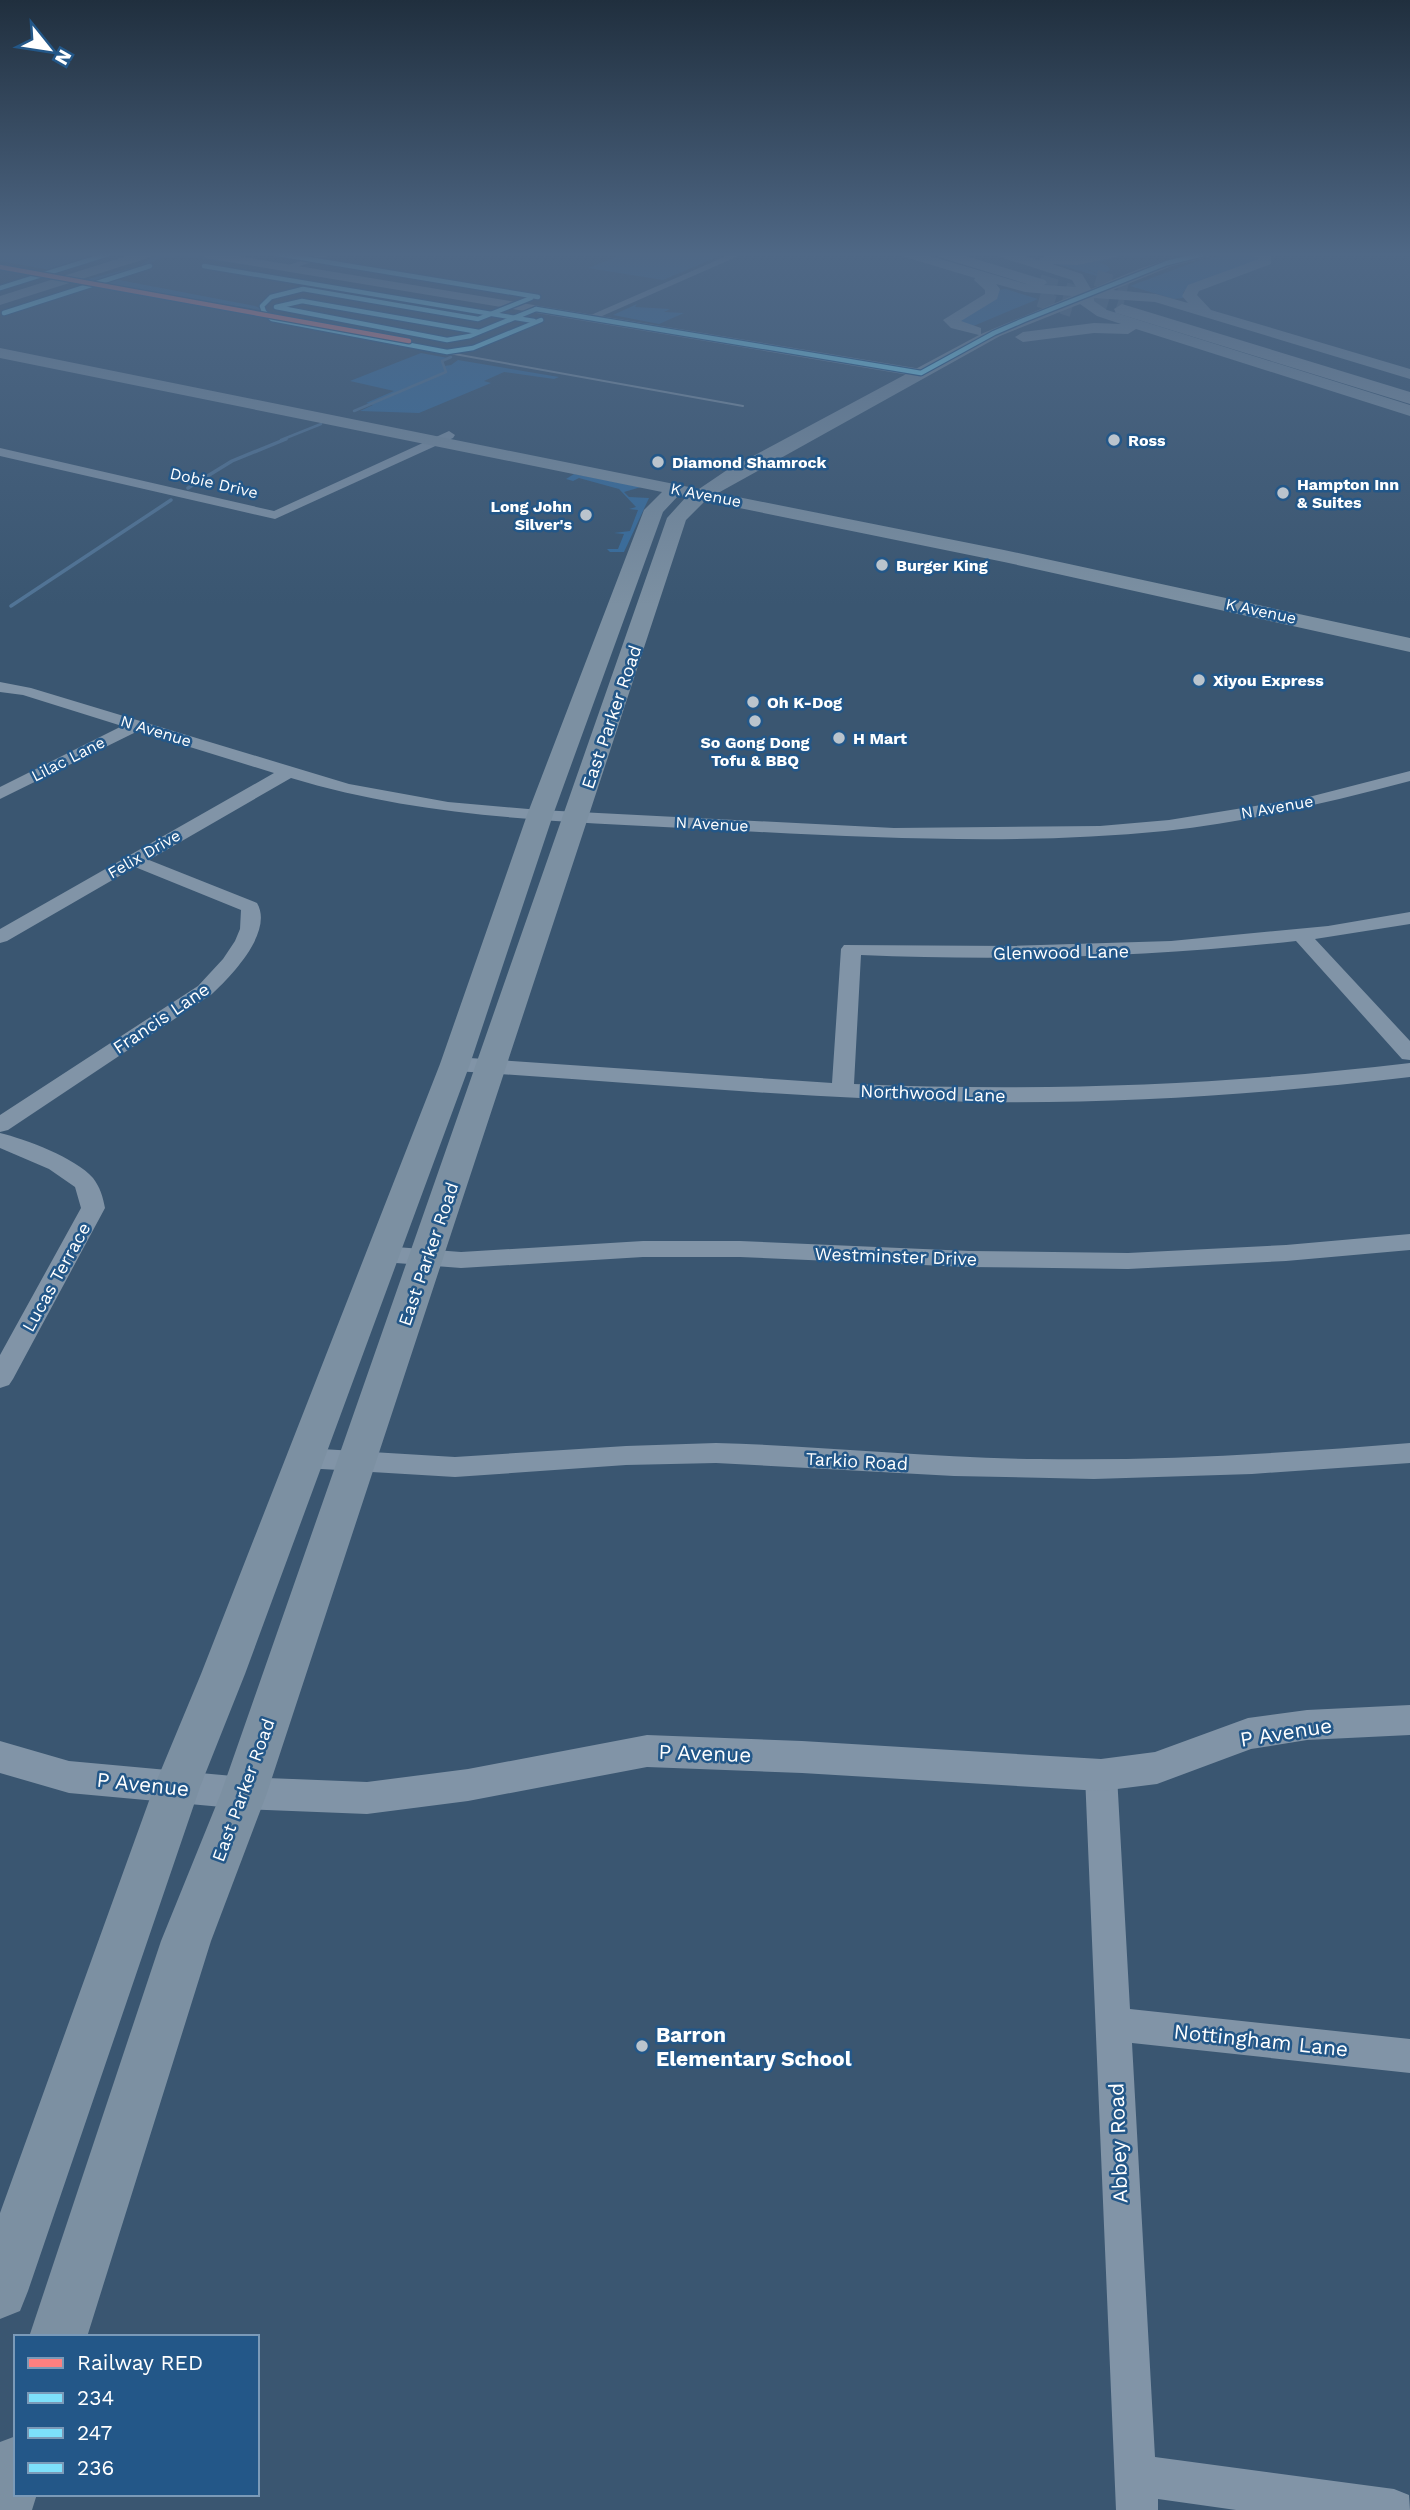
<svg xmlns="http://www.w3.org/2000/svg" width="1410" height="2510" font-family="'Work Sans',sans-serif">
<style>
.green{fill:#376d9e}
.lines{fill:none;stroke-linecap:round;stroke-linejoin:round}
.stream-far1{stroke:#517496;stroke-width:2.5}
.stream{stroke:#517496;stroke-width:3.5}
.secondary-tunnel{stroke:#586f86;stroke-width:16;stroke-dasharray:16 8;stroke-linecap:butt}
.motorway-tunnel{stroke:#586f86;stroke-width:18;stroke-dasharray:18 9;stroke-linecap:butt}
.minor{fill:#8194a7;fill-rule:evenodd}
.tertiary{fill:#8194a7;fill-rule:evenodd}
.secondary{fill:#7c90a2;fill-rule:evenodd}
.motorway{fill:#8193a4;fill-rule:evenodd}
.tram{stroke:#8193a4;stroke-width:2}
.bus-1-casing{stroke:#235788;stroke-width:7}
.bus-2-casing{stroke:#235788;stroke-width:7}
.bus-3-casing{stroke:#235788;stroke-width:7}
.bus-1{stroke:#7de0fb;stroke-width:4.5}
.bus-2{stroke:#7de0fb;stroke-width:4.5}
.bus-3{stroke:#7de0fb;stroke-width:4.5}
.rail-1-casing{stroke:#235788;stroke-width:7}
.rail-1{stroke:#ff8080;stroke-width:4.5}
.poi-dot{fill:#bac4cd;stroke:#235788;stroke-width:2.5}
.labels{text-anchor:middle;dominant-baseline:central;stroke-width:5;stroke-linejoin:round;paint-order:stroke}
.far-poi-label{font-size:16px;font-weight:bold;fill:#fff;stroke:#235788;text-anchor:start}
.far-street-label{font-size:16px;fill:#fff;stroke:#235788}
.street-label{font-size:18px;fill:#fff;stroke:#235788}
.near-street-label{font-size:21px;fill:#fff;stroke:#235788}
.near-poi-label{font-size:21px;font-weight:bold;fill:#fff;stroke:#235788;text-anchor:start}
</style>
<rect width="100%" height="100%" fill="#3a5671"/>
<g class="green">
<polygon points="0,254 113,254 61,272 0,261"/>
<polygon points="165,254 193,255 269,268 181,256 162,258 121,274 114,279 255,306 266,311 84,280 139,266 155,256"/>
<polygon points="624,254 697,254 717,257 663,280 588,268"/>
<polygon points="1116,254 1155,254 1144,257 1122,256 1099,262 1108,266 1110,270 1101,275 1078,265 1099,275 1097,276 1057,264"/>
<polygon points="1232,254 1254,254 1261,258 1188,288 1183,292 1183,298 1174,299 1130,286 1200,260"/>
<polygon points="1006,289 1038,299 971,327 957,319 997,297 998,290"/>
<polygon points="637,304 635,307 670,309 664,312 684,313 659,324 613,315"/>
<polygon points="421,353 448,358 442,361 444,366 451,365 458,360 559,377 554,379 504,372 484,381 491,383 419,413 360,411 373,405 366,403 394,391 350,381"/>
<polygon points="574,474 641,487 624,492 629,497 649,498 624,552 610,552 607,549 618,549 624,534 614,533 630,531 638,510 629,509 636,507 619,489 579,478 573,481 566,479"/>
</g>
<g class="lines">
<g class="stream-far1">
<polyline points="471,348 478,344"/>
<polyline points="354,411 446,372 442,361 451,357"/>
<polyline points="281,440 321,424"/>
</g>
<g class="stream">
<polyline points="188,488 232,461 286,439"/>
<polyline points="11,606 171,500"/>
</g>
<g class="secondary-tunnel">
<polyline points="1096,278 1128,287"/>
<polyline points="1039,299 1072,309"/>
</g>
<polyline class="motorway-tunnel" points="1039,283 1122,309"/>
<g class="minor">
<polygon points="320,254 333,254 292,269 283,267"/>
<polygon points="731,254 743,254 593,320 584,318"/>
<polygon points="449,431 455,435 453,438 275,519 0,456 0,448 274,511"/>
<path d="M 0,682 L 31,688 L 349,784 L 448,802 L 540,810 L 894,828 L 1100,826 L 1169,820 L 1305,798 L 1410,771 L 1410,781 C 1330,802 1248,822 1165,831 C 1006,847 844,836 683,828 C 551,821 419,817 291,778 L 149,860 L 257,903 C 274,932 231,976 212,994 L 8,1130 L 0,1132 L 0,1115 L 198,986 L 223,959 L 235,941 L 240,929 L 241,910 L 135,867 L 7,941 L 0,943 L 0,929 L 274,773 L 138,731 L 0,799 L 0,787 L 122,726 L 23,695 L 0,692 Z"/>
<path d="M 1410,912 L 1410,924 L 1315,939 L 1410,1041 L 1410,1060 L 1402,1059 L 1296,941 C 1151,957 1006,961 861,955 L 854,1084 C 1041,1092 1225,1085 1410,1063 L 1410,1077 C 1266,1094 1122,1104 977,1102 C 803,1099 629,1082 455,1071 L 447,1069 L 444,1064 L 447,1059 L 455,1057 L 832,1083 L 841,949 L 844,945 L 1012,946 L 1171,941 L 1328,926 Z"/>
<path d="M 0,1133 C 25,1139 76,1158 93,1178 C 100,1187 103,1197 105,1208 L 13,1379 L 9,1385 L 0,1388 L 0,1355 L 81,1208 L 75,1187 L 49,1169 L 0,1148 Z"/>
<polygon points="1410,1234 1410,1250 1286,1261 1128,1269 969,1267 740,1257 643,1257 461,1268 383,1262 374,1259 371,1254 374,1249 383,1246 461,1252 643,1241 740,1241 969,1251 1128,1253 1286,1245"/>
<path d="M 716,1443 C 824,1446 931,1458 1039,1459 C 1163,1461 1287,1453 1410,1443 L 1410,1463 L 1252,1474 L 1094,1479 L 954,1476 L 716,1463 L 626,1465 L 455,1477 L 305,1468 L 295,1465 L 291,1458 L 295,1451 L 305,1448 L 455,1457 L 626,1446 Z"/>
<polygon points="1101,1762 1112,1766 1117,1775 1130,2009 1410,2039 1410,2073 1132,2043 1155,2457 1394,2489 1409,2495 1410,2510 1236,2510 1158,2499 1158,2510 1116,2510 1085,1775 1090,1766"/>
</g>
<g class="tertiary">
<polygon points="200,254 225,254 921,369 928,373 921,377 206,258"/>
<polygon points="1410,1705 1410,1735 1307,1740 1251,1749 1157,1784 1101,1791 802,1773 647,1767 468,1801 367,1814 244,1809 69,1793 0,1773 0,1741 69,1761 244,1777 367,1782 468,1769 647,1735 802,1741 1101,1759 1155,1752 1248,1718 1307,1710"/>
</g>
<g class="secondary">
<polygon points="133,254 153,254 151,257 0,305 0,296"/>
<path d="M 903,254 L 923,254 L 1026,284 L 1076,287 L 1072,280 L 1000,257 L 998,254 L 1018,254 L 1038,260 L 1045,256 L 1118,254 L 1116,257 L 1077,265 L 1052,264 L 1082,274 L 1091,289 C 1130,273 1167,254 1210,254 L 1208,257 L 1172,266 L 1113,290 L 1156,294 L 1188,303 L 1182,296 L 1188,285 L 1259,259 L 1251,254 L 1271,254 L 1271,264 L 1199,291 L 1197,295 L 1211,310 L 1410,369 L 1410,379 L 1155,302 L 1094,298 L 1094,301 L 1107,310 L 1410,405 L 1410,416 L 1136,329 L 1128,334 L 1094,333 L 1023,342 L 1015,337 L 1023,332 L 1094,323 L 1121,324 L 1097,316 L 1080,304 L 1000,336 L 718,493 L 1004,550 L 1410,638 L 1410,652 L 1004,562 L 705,501 L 686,520 L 267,1793 L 211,1941 L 87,2337 L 29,2337 L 161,1941 L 221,1793 L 667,518 L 686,497 L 678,496 L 663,512 L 553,815 L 470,1064 L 245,1674 L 200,1787 L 28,2291 L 20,2311 L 0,2319 L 0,2213 L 154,1787 L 201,1674 L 440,1064 L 527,815 L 644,510 L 662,492 L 0,358 L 0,348 L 699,489 L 727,470 L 979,335 L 951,328 L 943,320 L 985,294 L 985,290 L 974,280 L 975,278 L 905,257 ZM 996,284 L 1025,292 L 1072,296 L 981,334 L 981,328 L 961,321 L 997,299 L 1000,289 Z"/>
<polygon points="16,2436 16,2494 37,2494 32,2510 0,2510 0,2442"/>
</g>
<g class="motorway">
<polygon points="936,254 959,254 1045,280 1047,283 1039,288 1033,286 939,257"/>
<polygon points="1122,304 1410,392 1410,404 1116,313 1114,309"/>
</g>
<polyline class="tram" points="399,344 743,406"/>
<defs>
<g id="bus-1">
<polygon points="302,301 479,332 536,309 470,336 447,340 276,307"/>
<polyline points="536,309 921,373 994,333 1024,320 1167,263 1203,254"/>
</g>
<g id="bus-2">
<polyline points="204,266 534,321"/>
<polyline points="4,313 150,266"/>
</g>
<g id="bus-3">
<polyline points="278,254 538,297"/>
<polyline points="0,288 108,254"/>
<polyline points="531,298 478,319 303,289 271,297 262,306 264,312 272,319 447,352 473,348 541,320"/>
</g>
</defs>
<use href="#bus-1" class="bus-1-casing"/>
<use href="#bus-2" class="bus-2-casing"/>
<use href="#bus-3" class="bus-3-casing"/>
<use href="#bus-1" class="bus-1"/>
<use href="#bus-2" class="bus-2"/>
<use href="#bus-3" class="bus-3"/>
<defs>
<polyline id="rail-1" points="0,267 409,341"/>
</defs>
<use href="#rail-1" class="rail-1-casing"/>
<use href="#rail-1" class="rail-1"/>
</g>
<linearGradient id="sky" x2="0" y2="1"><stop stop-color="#202f3e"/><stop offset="0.42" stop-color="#4f6886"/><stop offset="1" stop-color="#4f6886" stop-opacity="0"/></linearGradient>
<rect width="1410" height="605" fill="url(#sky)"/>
<g class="poi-dot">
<circle cx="1114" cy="440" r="7"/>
<circle cx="658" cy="462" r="7"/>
<circle cx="1283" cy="493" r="7"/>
<circle cx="586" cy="515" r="7"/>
<circle cx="882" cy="565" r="7"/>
<circle cx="1199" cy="680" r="7"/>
<circle cx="753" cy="702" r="7"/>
<circle cx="755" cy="721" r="7"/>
<circle cx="839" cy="738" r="7"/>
<circle cx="642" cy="2046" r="7"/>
</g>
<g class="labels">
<g class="far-poi-label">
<text x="1128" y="440">Ross</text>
<text x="672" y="462">Diamond Shamrock</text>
<text x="1297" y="484">Hampton Inn<tspan x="1297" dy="18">&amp; Suites</tspan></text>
<text x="572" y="506" text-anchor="end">Long John<tspan x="572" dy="18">Silver's</tspan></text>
<text x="896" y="565">Burger King</text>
<text x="1213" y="680">Xiyou Express</text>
<text x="767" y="702">Oh K-Dog</text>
<text x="853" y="738">H Mart</text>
<text x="755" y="742" text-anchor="middle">So Gong Dong<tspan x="755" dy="18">Tofu &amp; BBQ</tspan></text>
</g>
<g class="far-street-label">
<text transform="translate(214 483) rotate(13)">Dobie Drive</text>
<text transform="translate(706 495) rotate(11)">K Avenue</text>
<text transform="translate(1261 611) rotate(12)">K Avenue</text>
<text transform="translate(156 731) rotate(17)">N Avenue</text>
<text transform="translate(68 759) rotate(-27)">Lilac Lane</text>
<text transform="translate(1277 807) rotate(-10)">N Avenue</text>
<text transform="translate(712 824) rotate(3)">N Avenue</text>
<text transform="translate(144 854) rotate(-30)">Felix Drive</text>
</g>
<g class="street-label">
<text transform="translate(611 717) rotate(-71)">East Parker Road</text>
<text transform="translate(1061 952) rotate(-1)">Glenwood Lane</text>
<text transform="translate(161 1018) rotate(-34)">Francis Lane</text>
<text transform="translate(933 1093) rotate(2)">Northwood Lane</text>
<text transform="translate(428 1254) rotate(-71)">East Parker Road</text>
<text transform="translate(896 1256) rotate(2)">Westminster Drive</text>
<text transform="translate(56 1277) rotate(-61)">Lucas Terrace</text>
<text transform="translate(857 1461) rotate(3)">Tarkio Road</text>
<text transform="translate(243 1790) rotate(-70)">East Parker Road</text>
</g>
<g class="near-street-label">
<text transform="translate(1286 1732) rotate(-9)">P Avenue</text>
<text transform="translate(705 1753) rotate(2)">P Avenue</text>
<text transform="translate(143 1784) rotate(6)">P Avenue</text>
<text transform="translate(1261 2040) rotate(6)">Nottingham Lane</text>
<text transform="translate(1118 2143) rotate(-92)">Abbey Road</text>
</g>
<g class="near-poi-label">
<text x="656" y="2034">Barron<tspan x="656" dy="24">Elementary School</tspan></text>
</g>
</g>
<rect x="14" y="2335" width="245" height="161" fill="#235788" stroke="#7b9ab8" stroke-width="2"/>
<rect x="28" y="2358" width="35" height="10" fill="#ff8080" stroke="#7b9ab8" stroke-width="2"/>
<text x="77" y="2370" font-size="21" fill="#ffffff">Railway RED</text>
<rect x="28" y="2393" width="35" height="10" fill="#7de0fb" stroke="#7b9ab8" stroke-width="2"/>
<text x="77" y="2405" font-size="21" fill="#ffffff">234</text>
<rect x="28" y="2428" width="35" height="10" fill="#7de0fb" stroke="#7b9ab8" stroke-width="2"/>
<text x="77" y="2440" font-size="21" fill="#ffffff">247</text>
<rect x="28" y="2463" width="35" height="10" fill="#7de0fb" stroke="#7b9ab8" stroke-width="2"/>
<text x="77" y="2475" font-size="21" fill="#ffffff">236</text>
<g transform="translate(49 49) rotate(120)" stroke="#235788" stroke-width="5" paint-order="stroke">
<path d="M0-5L12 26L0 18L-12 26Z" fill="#ffffff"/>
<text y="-10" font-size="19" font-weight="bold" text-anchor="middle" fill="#ffffff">N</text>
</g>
</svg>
